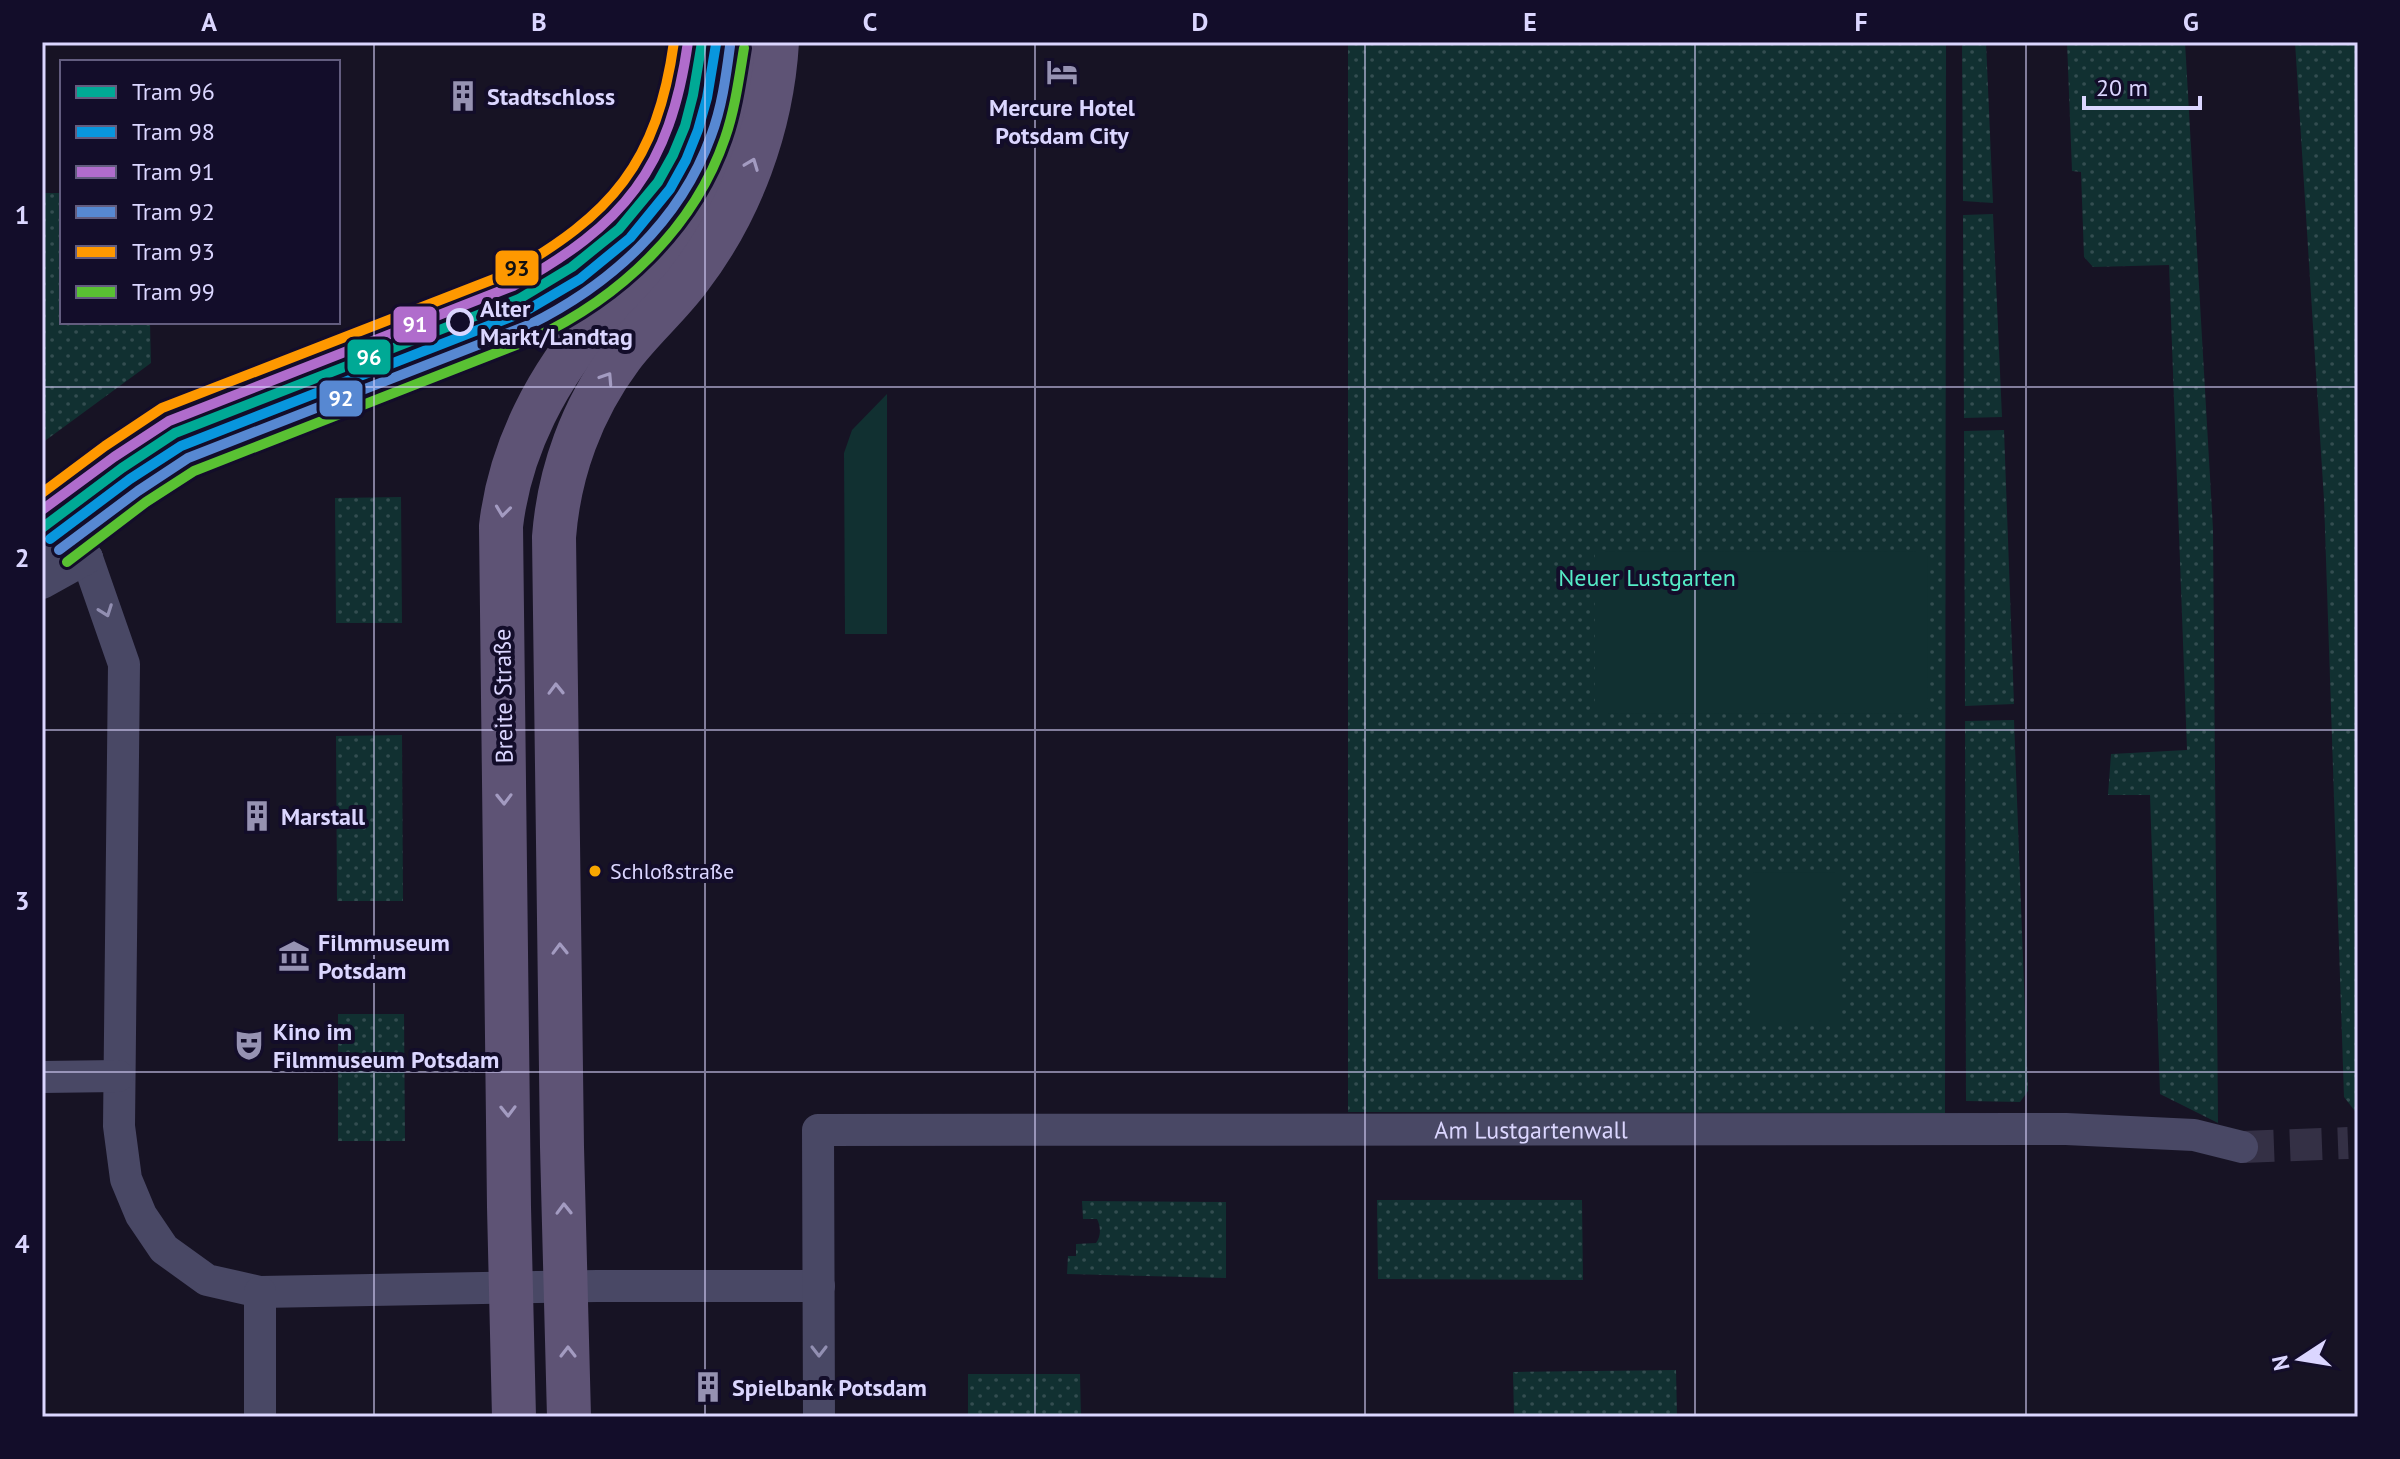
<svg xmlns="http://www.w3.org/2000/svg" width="2400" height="1459" font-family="'PT Sans',sans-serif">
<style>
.green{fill:url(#green-dots)}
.pitch{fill:#113031}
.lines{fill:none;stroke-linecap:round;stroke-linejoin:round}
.minor-tunnel{stroke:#343045;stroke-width:32;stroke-dasharray:32 16;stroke-linecap:butt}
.minor{stroke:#494865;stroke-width:32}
.primary{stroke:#5e5375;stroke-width:44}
.tram-1-casing{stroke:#130d2a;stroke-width:16}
.tram-2-casing{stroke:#130d2a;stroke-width:16}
.tram-3-casing{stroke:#130d2a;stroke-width:16}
.tram-4-casing{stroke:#130d2a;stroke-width:16}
.tram-5-casing{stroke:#130d2a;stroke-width:16}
.tram-6-casing{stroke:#130d2a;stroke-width:16}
.tram-1{stroke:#00a995;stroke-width:10}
.tram-2{stroke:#0896dd;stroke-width:10}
.tram-3{stroke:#b06ccc;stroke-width:10}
.tram-4{stroke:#5788d2;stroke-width:10}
.tram-5{stroke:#fe9800;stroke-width:10}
.tram-6{stroke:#59c133;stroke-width:10}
.oneway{stroke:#a39bc1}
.oneway2{stroke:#928fb2}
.grid{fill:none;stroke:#dbd6ff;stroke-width:2;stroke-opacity:0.55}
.stop-dot{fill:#130d2a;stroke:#dbd6ff;stroke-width:4}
.bus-dot{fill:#f7a600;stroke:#130d2a;stroke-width:3}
.labels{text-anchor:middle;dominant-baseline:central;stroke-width:8;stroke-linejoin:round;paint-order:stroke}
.bus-label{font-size:22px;fill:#dbd6ff;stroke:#130d2a;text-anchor:start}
.poi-label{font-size:24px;font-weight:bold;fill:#dbd6ff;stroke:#130d2a;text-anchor:start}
.stop-label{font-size:24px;font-weight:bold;fill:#dbd6ff;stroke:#130d2a;text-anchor:start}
.park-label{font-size:24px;fill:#55ecc7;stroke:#130d2a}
.street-label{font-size:24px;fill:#dbd6ff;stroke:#130d2a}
.line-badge{stroke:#130d2a;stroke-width:3}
.badge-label{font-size:22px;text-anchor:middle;font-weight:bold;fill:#fff}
.pale-badge-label{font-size:22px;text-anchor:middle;font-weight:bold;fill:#111}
.neatline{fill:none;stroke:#dbd6ff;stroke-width:3}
.grid-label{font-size:26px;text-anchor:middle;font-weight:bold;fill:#dbd6ff}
</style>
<defs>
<pattern id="green-dots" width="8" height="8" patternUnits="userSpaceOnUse" patternTransform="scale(2)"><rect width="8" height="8" fill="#113031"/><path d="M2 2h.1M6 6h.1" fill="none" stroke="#334d50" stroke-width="1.8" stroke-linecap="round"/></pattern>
</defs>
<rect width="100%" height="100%" fill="#171324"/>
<g class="green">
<polygon points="1348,42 1946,42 1945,1113 1348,1112"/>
<polygon points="1962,42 1986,42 1993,203 1963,201"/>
<polygon points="2067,42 2185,42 2213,529 2218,1123 2160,1094 2150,795 2108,795 2111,754 2187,750 2169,265 2093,267 2084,257 2081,172 2072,171"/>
<polygon points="2295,42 2358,42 2358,1115 2344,1097 2324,500"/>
<polygon points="42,193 62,193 62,322 150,322 151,363 42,443"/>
<polygon points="1993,214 2002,417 1964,418 1963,215"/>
<polygon points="2004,430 2014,704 1965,706 1964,431"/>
<polygon points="401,497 402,623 336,623 335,498"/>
<polygon points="2014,720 2028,1091 2020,1102 1966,1101 1965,721"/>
<polygon points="402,735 403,901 337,901 336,736"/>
<polygon points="338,1014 404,1014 405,1141 338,1141"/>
<polygon points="1377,1200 1582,1200 1583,1280 1378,1279"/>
<path d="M 1082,1201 L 1226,1202 L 1226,1278 L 1067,1274 L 1068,1256 L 1076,1256 L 1076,1244 L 1096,1243 C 1101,1236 1101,1227 1097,1219 L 1083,1219 Z"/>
<polygon points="1676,1370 1677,1417 1514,1417 1513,1372"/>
<polygon points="968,1374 1080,1374 1081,1417 968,1417"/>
</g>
<g class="pitch">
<polygon points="887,394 887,634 845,634 844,453 852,430"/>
<polygon points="1927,551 1928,713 1595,714 1595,552"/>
<polygon points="1838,872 1838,1022 1750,1022 1750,873"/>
</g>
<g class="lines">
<polyline class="minor-tunnel" points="2242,1147 2348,1143"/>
<g class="minor">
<polyline points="42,551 87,558"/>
<polyline points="87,558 124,664 119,1126 126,1179 141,1215 164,1249 207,1280 260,1292 597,1286 819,1286"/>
<polyline points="42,583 87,558"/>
<polyline points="42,1077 118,1076"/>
<polyline points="260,1292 260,1417"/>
<path id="s1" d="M 819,1417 L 818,1130 L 2066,1129 L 2194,1135 L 2242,1147"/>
</g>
<g class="primary">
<path d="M 514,1417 L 509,1207 L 501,526 C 510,448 548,375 601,316 C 625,289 653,265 673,235 C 711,178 736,110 740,42"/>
<path d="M 569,1417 L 562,1147 L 554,537 C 559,472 582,409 621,357 C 642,329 669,306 689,279 C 741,211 772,127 777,42"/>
</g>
<defs>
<polyline id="tram-1" points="42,528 122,468 175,433 519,299 572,267 619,229 658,182 673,155 685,126 693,95 702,42"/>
<polyline id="tram-2" points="50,539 130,479 181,446 524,312 580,279 630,238 670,189 686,160 698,130 707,98 716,44"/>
<path id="tram-3" d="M 42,510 L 114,457 L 169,421 L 513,286 C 624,225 670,169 688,42"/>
<path id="tram-4" d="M 59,550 L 138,491 L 188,458 L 529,325 C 610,285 680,222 711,136 C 722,107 726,76 730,46"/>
<path id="tram-5" d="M 42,493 L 105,446 L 162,408 L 507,274 C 612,215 657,163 674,42"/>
<path id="tram-6" d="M 67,562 L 146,502 L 194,471 L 534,338 C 619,298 694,229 725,138 C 735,109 739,78 744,48"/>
</defs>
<use href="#tram-1" class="tram-1-casing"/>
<use href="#tram-2" class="tram-2-casing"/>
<use href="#tram-3" class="tram-3-casing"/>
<use href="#tram-4" class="tram-4-casing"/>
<use href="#tram-5" class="tram-5-casing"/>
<use href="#tram-6" class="tram-6-casing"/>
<use href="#tram-1" class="tram-1"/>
<use href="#tram-2" class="tram-2"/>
<use href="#tram-3" class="tram-3"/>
<use href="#tram-4" class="tram-4"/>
<use href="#tram-5" class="tram-5"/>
<use href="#tram-6" class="tram-6"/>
</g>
<defs><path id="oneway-chevron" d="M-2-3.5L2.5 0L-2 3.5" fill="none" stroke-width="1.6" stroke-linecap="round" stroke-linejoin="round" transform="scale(2)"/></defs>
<g class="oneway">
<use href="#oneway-chevron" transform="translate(752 164) rotate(-69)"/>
<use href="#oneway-chevron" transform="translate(607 378) rotate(-57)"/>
<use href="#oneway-chevron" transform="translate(503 511) rotate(97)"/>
<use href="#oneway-chevron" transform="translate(556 689) rotate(-91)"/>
<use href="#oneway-chevron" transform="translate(504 799) rotate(89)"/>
<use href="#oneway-chevron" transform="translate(560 949) rotate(-91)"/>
<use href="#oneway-chevron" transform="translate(508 1111) rotate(89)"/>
<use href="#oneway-chevron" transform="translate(564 1209) rotate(-91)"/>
<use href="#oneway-chevron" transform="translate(568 1352) rotate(-90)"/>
</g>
<g class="oneway2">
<use href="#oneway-chevron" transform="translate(106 611) rotate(70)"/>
<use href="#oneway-chevron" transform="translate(819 1351) rotate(90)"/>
</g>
<path class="grid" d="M 374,42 L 374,1417M 705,42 L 705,1417M 1035,42 L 1035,1417M 1365,42 L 1365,1417M 1695,42 L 1695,1417M 2026,42 L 2026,1417M 42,387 L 2358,387M 42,730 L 2358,730M 42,1072 L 2358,1072"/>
<defs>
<symbol id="hotel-bare" viewBox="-9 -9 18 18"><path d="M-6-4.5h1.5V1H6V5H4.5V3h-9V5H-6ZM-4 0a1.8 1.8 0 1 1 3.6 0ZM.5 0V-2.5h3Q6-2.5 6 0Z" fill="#9692b2" stroke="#130d2a" stroke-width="2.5" paint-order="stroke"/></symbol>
<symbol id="building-bare" viewBox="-9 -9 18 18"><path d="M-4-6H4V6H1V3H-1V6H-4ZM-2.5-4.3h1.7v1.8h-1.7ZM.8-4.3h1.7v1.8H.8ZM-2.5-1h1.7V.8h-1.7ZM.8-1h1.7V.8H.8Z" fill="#9692b2" stroke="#130d2a" stroke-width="2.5" paint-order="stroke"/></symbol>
<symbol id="museum-bare" viewBox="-9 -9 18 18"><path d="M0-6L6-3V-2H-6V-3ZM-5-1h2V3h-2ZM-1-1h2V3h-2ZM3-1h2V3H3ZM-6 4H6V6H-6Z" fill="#9692b2" stroke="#130d2a" stroke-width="2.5" paint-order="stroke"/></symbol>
<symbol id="theatre-bare" viewBox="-9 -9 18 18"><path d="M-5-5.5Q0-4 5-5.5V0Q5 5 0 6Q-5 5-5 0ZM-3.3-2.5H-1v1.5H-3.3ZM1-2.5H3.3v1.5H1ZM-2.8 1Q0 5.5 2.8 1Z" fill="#9692b2" stroke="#130d2a" stroke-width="2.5" paint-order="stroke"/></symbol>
</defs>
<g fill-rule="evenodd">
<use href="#hotel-bare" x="1040" y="50" width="44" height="44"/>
<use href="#building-bare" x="441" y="74" width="44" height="44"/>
<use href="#building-bare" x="235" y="794" width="44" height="44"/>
<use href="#museum-bare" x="272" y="934" width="44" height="44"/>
<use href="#theatre-bare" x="227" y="1023" width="44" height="44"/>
<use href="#building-bare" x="686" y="1365" width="44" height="44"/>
</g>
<circle class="stop-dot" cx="460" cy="322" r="12"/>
<circle class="bus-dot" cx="595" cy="871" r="7"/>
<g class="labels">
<g class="bus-label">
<text x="610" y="871">Schloßstraße</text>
</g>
<g class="poi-label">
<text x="487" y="96">Stadtschloss</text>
<text x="1062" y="107" text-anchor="middle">Mercure Hotel<tspan x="1062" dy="28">Potsdam City</tspan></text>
<text x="281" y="816">Marstall</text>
<text x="318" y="942">Filmmuseum<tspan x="318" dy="28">Potsdam</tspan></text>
<text x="273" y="1031">Kino im<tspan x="273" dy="28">Filmmuseum Potsdam</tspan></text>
<text x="732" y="1387">Spielbank Potsdam</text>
</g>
<g class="stop-label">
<text x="480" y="308">Alter<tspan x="480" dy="28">Markt/Landtag</tspan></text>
</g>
<g class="park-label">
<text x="1647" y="577">Neuer Lustgarten</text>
</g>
<g class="street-label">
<text transform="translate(503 696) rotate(-91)">Breite Straße</text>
<text stroke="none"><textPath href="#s1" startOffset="1000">Am Lustgartenwall</textPath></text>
</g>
</g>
<g class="line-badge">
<rect x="494" y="249" width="46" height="38" rx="8" fill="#fe9800"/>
<rect x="392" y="305" width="46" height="39" rx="8" fill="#b06ccc"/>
<rect x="346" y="338" width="46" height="38" rx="8" fill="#00a995"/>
<rect x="318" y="379" width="46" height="39" rx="8" fill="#5788d2"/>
</g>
<g class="badge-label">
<text x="415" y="332">91</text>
<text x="369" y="365">96</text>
<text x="341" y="406">92</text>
</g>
<g class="pale-badge-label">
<text x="517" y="276">93</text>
</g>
<rect width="2400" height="1459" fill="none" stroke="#130d2a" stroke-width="88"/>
<rect x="60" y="60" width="280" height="264" fill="#130d2a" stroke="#635d7f" stroke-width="2"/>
<rect x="76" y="86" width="40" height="12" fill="#00a995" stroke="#635d7f" stroke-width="2"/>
<text x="132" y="100" font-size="24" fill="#dbd6ff">Tram 96</text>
<rect x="76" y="126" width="40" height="12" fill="#0896dd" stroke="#635d7f" stroke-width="2"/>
<text x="132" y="140" font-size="24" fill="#dbd6ff">Tram 98</text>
<rect x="76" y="166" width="40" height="12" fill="#b06ccc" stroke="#635d7f" stroke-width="2"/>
<text x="132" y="180" font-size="24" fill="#dbd6ff">Tram 91</text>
<rect x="76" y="206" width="40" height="12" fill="#5788d2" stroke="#635d7f" stroke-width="2"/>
<text x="132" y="220" font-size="24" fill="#dbd6ff">Tram 92</text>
<rect x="76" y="246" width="40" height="12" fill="#fe9800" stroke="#635d7f" stroke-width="2"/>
<text x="132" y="260" font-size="24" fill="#dbd6ff">Tram 93</text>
<rect x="76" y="286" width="40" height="12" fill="#59c133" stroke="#635d7f" stroke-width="2"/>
<text x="132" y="300" font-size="24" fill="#dbd6ff">Tram 99</text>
<g transform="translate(2300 1359) rotate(258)" stroke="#130d2a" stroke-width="6" paint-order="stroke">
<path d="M0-6L14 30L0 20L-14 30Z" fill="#dbd6ff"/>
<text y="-12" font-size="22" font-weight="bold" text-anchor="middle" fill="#dbd6ff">N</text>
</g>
<path d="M2084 96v12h116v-12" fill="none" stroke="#dbd6ff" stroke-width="4"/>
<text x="2096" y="96" font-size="24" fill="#dbd6ff" stroke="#130d2a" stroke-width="6" paint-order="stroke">20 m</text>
<rect x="44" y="44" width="2312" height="1371" class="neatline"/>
<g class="grid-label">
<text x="209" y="31">A</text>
<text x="539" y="31">B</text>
<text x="870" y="31">C</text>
<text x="1200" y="31">D</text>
<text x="1530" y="31">E</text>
<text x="1861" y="31">F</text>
<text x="2191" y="31">G</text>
<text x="22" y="224">1</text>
<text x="22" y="567">2</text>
<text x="22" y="910">3</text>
<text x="22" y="1253">4</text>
</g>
</svg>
